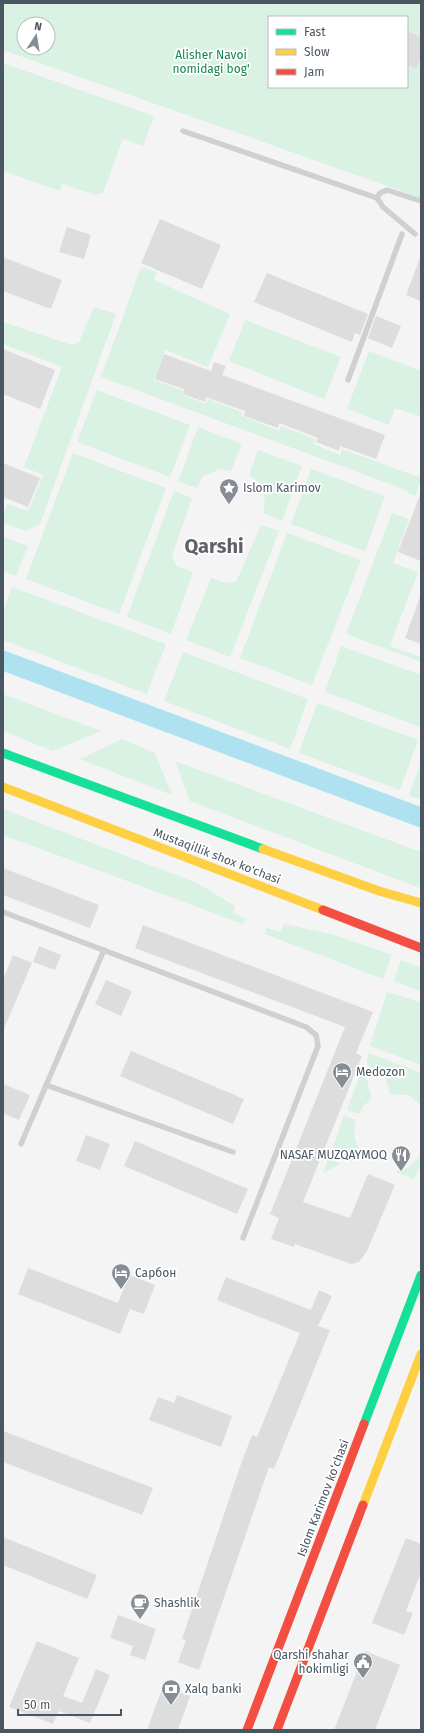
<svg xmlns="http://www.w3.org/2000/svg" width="424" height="1733" font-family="'Fira Sans',sans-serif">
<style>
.green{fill:#d9f2e3;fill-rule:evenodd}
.water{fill:#aee2f0}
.building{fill:#ddddde}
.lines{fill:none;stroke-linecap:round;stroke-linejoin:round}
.lane{stroke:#ced0d2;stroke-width:5.5}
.fast{stroke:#16e098;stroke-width:9}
.slow{stroke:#ffcf43;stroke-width:9}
.jam{stroke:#f24e42;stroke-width:9}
.labels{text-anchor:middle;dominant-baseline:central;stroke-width:3.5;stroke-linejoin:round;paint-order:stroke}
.park-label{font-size:12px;fill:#17864f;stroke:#fff}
.poi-label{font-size:12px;fill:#4a5661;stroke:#fff;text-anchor:start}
.street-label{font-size:12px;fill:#4a5661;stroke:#fff}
.town-label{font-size:20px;font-weight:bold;fill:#5f6368;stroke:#fff}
</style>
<rect width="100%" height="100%" fill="#f4f4f4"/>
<g class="green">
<path d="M 3,3 L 421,3 L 421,198 L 3,50 ZM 269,17 L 407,17 L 407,87 L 269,87 ZM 24,24 L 48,24 L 48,48 L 24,48 Z"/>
<polygon points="3,63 154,116 143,146 123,139 103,193 95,195 62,184 60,191 3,171"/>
<polygon points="141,267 157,272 154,280 230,314 208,367 165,350 154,380 182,390 181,394 206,404 208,399 242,412 241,416 280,431 281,426 315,439 314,444 340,455 342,449 421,478 415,496 408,493 406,490 101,377"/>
<polygon points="94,307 116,314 40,524 26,531 3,523 3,515 7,504 28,511 43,475 24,467 62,367 3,344 3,322 72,345 79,342"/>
<polygon points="245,320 341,357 324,399 229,361"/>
<polygon points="369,351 421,371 421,417 395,408 389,425 347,409"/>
<polygon points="97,390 190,425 170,477 77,442"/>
<polygon points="198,427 242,444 231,471 220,469 202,477 197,488 178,482"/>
<polygon points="258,450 302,466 282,521 263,513 265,501 260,483 249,475"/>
<polygon points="73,453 166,488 119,614 26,579"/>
<polygon points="311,469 385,496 365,551 291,524"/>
<polygon points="174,491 192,498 172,556 177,566 193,572 171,634 127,617"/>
<polygon points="392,513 409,519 393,563 418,572 390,646 421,657 421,662 346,634"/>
<polygon points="261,525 279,531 230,657 186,640 211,578 226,583 236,582"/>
<polygon points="287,533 361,560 312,685 240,658"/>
<polygon points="3,537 28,546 16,576 3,571"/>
<polygon points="12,587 166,644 147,694 3,640 3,612"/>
<polygon points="341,646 421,675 421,727 325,692"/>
<polygon points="183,652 308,699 290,749 164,701"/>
<polygon points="3,694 101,731 53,751 3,731"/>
<polygon points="317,703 418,740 400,790 299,753"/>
<polygon points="122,739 155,753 172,795 80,759"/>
<polygon points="175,761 421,852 420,888 190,801"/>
<polygon points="421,762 421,800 409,795"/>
<polygon points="3,809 197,883 235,906 233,913 246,919 243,924 3,835"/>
<polygon points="284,924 335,935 392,955 383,979 265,934 267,928 280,932"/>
<polygon points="401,960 421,968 421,991 394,981"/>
<polygon points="387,992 420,1002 421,1004 421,1065 370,1046"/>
<polygon points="369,1053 421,1073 421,1105 408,1095 390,1094 384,1074 372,1077 367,1060"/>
<polygon points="363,1066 372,1099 364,1105 359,1114 347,1110"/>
<path d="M 344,1115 L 356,1120 C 352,1136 355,1142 364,1157 L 349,1162 L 331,1153 Z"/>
<polygon points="421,1156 421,1164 414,1179 397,1173 397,1170 407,1168"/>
<polygon points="328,1158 341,1164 323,1173"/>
</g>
<polygon class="water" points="3,650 421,807 421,828 3,671"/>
<g class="building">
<polygon points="407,31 421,37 421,57 416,69 407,65"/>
<polygon points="160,219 221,245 202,289 141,263"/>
<polygon points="67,227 91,235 84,259 59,252"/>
<polygon points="3,257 62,280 51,309 3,291"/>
<polygon points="420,258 421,258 421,301 406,295"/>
<polygon points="267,273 368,314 360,335 355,333 352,342 254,302"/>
<polygon points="376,316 401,326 392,348 368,338"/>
<polygon points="3,349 55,370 40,409 3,394"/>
<polygon points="164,354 211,371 214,362 226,366 222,375 385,435 376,459 340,446 339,451 316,442 318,438 279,423 278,428 244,416 245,411 206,397 205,402 183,394 184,389 155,379"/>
<polygon points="3,463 40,478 28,507 3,497"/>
<polygon points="420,495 421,495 421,561 398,552"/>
<polygon points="420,597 421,597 421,644 405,638"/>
<polygon points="3,868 99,905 90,928 3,895"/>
<polygon points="143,925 373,1012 356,1053 362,1056 303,1202 350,1218 368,1174 395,1185 367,1251 359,1262 351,1264 295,1244 294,1247 271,1239 279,1218 270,1214 345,1027 135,948"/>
<polygon points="39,946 61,955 55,970 33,962"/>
<polygon points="13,955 32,963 3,1031 3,980"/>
<polygon points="106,980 132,991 121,1016 95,1004"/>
<polygon points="131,1051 244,1099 233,1124 120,1076"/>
<polygon points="3,1084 30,1095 19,1120 3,1113"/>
<polygon points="86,1135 110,1144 100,1170 76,1161"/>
<polygon points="135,1141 248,1189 237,1214 124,1166"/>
<polygon points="28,1268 118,1303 129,1275 155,1285 144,1314 130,1309 120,1334 18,1294"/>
<polygon points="226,1277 311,1310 319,1290 332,1296 318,1326 330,1330 274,1469 269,1467 199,1670 178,1662 186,1640 182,1639 241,1464 252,1435 257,1437 300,1333 217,1300"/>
<polygon points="177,1395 232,1416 221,1447 149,1420 158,1397 174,1403"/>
<polygon points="3,1431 153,1488 142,1515 3,1462"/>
<polygon points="3,1537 97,1575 87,1599 3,1565"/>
<polygon points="406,1538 421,1544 421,1572 406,1611 413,1613 404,1635 372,1623"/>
<polygon points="118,1615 156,1629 145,1660 130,1655 133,1646 110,1638"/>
<polygon points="37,1641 79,1658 63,1696 82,1703 96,1669 110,1675 90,1723 59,1711 53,1724 9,1707"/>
<polygon points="365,1651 400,1665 375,1730 334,1730"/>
<polygon points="163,1686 190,1696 178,1730 147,1730"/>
</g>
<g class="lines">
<g class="lane">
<polyline points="183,131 377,198 380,193 387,190 421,201"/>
<polyline points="377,198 383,207 415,234"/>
<polyline points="348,380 402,234"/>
<polyline points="3,912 306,1027 316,1035 318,1046 243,1238"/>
<polyline points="46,1085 233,1152"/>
<polyline points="21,1144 104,950"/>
</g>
<g class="fast">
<polyline points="3,753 263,849"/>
<polyline points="364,1424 421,1275"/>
</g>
<g class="slow">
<polyline points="3,787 323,910"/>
<polyline points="263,849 379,891 421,903"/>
<polyline points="363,1505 421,1354"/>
</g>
<g class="jam">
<polyline points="323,910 421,948"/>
<polyline points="247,1730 364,1424"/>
<polyline points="277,1730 363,1505"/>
</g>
</g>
<defs>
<symbol id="sight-pin" viewBox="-11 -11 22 30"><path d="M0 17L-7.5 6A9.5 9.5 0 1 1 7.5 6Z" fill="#868d94" stroke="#fff"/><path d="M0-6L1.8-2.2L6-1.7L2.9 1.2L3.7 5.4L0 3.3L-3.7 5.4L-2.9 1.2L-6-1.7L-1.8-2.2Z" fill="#fff"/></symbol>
<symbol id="hotel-pin" viewBox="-11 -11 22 30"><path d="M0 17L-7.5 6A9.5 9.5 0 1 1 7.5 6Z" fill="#868d94" stroke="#fff"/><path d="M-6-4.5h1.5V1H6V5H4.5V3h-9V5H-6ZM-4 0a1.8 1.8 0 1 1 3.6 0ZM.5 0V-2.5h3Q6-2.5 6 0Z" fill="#fff"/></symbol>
<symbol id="restaurant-pin" viewBox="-11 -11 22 30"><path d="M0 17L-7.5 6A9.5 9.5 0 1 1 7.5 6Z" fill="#868d94" stroke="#fff"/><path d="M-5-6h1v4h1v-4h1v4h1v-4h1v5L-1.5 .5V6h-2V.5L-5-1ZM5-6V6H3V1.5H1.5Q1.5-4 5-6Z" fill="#fff"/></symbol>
<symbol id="cafe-pin" viewBox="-11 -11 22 30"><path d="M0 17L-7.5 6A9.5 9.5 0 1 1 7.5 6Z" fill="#868d94" stroke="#fff"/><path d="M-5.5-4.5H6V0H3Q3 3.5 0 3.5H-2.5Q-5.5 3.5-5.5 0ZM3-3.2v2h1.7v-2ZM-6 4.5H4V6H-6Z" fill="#fff"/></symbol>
<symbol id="civic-pin" viewBox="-11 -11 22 30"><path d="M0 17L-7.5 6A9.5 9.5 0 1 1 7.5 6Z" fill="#868d94" stroke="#fff"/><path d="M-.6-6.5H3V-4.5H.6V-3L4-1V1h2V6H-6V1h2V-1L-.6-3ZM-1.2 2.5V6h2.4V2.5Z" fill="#fff"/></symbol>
<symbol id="bank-pin" viewBox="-11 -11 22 30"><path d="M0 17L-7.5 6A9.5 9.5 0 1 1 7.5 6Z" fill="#868d94" stroke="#fff"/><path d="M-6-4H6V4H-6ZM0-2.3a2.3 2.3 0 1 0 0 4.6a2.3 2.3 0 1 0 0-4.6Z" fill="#fff"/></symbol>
</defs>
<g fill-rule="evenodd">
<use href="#sight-pin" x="218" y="477" width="22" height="30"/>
<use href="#hotel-pin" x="331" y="1061" width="22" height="30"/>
<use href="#restaurant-pin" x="390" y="1144" width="22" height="30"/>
<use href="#hotel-pin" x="110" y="1262" width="22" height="30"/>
<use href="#cafe-pin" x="129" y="1592" width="22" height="30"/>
<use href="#civic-pin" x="352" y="1651" width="22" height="30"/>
<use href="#bank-pin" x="160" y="1678" width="22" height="30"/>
</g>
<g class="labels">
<g class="park-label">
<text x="211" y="55">Alisher Navoi<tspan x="211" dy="14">nomidagi bog'</tspan></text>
</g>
<g class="poi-label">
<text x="243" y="488">Islom Karimov</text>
<text x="356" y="1072">Medozon</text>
<text x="387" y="1155" text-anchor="end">NASAF MUZQAYMOQ</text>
<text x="135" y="1273">Сарбон</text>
<text x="154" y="1603">Shashlik</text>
<text x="349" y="1655" text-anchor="end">Qarshi shahar<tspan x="349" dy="14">hokimligi</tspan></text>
<text x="185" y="1689">Xalq banki</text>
</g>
<g class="street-label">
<text transform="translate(217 856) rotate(21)">Mustaqillik shox ko'chasi</text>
<text transform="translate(323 1498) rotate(-69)">Islom Karimov ko‘chasi</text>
</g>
<g class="town-label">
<text x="214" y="546">Qarshi</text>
</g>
</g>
<rect width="424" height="1733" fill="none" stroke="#4a5661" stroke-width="8"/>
<rect x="268" y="16" width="140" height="72" fill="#ffffff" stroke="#b7bbc0"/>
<rect x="276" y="29" width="20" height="6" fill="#16e098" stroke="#b7bbc0"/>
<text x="304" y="36" font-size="12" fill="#4a5661">Fast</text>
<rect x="276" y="49" width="20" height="6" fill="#ffcf43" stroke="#b7bbc0"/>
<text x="304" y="56" font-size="12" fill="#4a5661">Slow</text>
<rect x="276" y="69" width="20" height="6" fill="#f24e42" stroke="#b7bbc0"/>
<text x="304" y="76" font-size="12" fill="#4a5661">Jam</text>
<g transform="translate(36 36) rotate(12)"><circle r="19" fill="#ffffff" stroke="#b7bbc0"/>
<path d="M0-3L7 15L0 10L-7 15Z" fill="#868d94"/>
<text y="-6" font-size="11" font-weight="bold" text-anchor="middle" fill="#4a5661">N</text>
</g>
<path d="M18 1709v6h103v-6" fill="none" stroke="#4a5661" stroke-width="2"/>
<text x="24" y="1709" font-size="12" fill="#4a5661" stroke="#ffffff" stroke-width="3" paint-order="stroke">50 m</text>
</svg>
